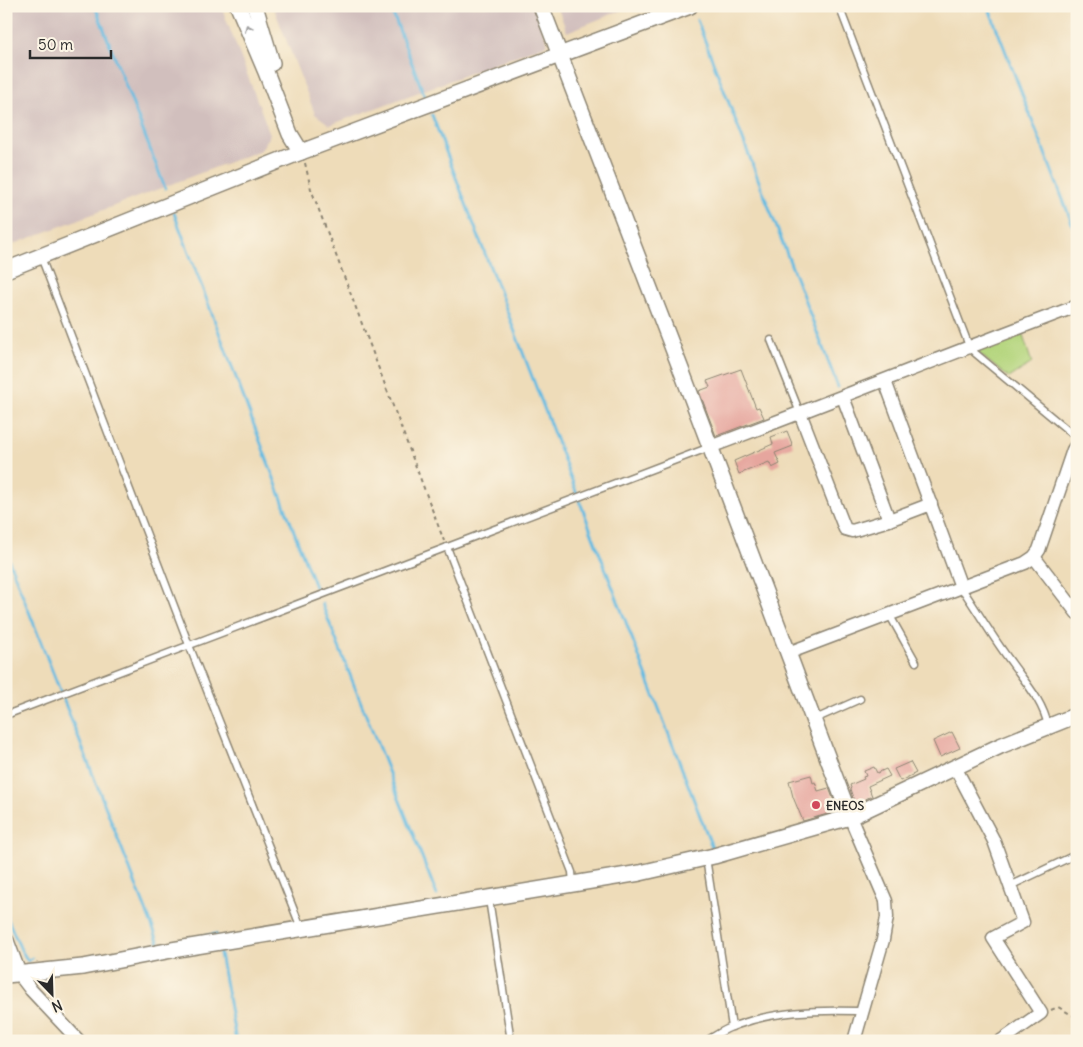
<svg xmlns="http://www.w3.org/2000/svg" width="1083" height="1047" font-family="Delius,sans-serif">
<style>
.industrial{fill:#d1bfbd}
.green{fill:#b4d57d;stroke:#708054}
.lines{fill:none;stroke-linecap:round;stroke-linejoin:round}
.stream{stroke:#65bbe1;stroke-width:3}
.building{fill:#e6a69e}
.service-casing{stroke:#8c8472;stroke-width:9}
.minor-casing{stroke:#8c8472;stroke-width:15}
.tertiary-casing{stroke:#8c8472;stroke-width:18}
.path{stroke:#8c8472;stroke-width:2;stroke-dasharray:4 4;stroke-linecap:butt}
.service{stroke:#fff;stroke-width:6}
.minor{stroke:#fff;stroke-width:12}
.tertiary{stroke:#fff;stroke-width:15}
.oneway{stroke:#a0a0a0}
.poi-dot{fill:#d1495b;stroke:#fcf5e5;stroke-width:2}
.labels{text-anchor:middle;dominant-baseline:central;stroke-width:5;stroke-linejoin:round;paint-order:stroke}
.poi-label{font-size:12px;font-weight:bold;fill:#2b2b2b;stroke:#fcf5e5;text-anchor:start}
</style>
<rect width="100%" height="100%" fill="#fcf5e5"/>
<filter id="ink" filterUnits="userSpaceOnUse"><feTurbulence type="fractalNoise" baseFrequency=".02" numOctaves="2"/><feDisplacementMap in="SourceGraphic" scale="10" xChannelSelector="R" yChannelSelector="G"/><feConvolveMatrix kernelMatrix="1 2 1 2 8 2 1 2 1" color-interpolation-filters="sRGB"/></filter>
<filter id="wash" filterUnits="userSpaceOnUse"><feTurbulence type="fractalNoise" baseFrequency=".0096" numOctaves="4" result="noise"/><feDisplacementMap in="SourceGraphic" scale="20" xChannelSelector="R" yChannelSelector="G"/><feGaussianBlur stdDeviation="1.12" result="paint"/><feColorMatrix in="noise" values="0 0 0 0 0 0 0 0 0 0 0 0 0 0 0 0 0 1.4 0 .05"/><feComposite in="paint" operator="in"/></filter>
<g filter="url(#wash)">
<rect width="100%" height="100%" fill="#eedcb9"/>
<g class="industrial">
<polygon points="6,6 221,6 270,134 261,150 6,247"/>
<polygon points="273,6 534,6 548,44 330,125 315,114"/>
<polygon points="557,6 632,6 567,32"/>
</g>
<polygon class="green" points="1022,333 1032,363 1009,378 978,353 979,349"/>
<g class="lines">
<g class="stream">
<polyline points="95,6 165,188"/>
<polyline points="390,6 425,97"/>
<polyline points="988,6 1077,236"/>
<polyline points="697,20 838,387"/>
<polyline points="432,115 713,850"/>
<polyline points="174,213 315,587"/>
<polyline points="6,553 160,946"/>
<polyline points="322,604 437,895"/>
<polyline points="6,915 21,950 28,961 32,958"/>
<polyline points="186,940 216,934 217,939"/>
<polyline points="219,948 236,1041"/>
</g>
</g>
<g id="blocks">
<g class="building">
<polygon points="741,369 756,408 759,407 764,418 716,436 699,391 710,387 707,381"/>
<polygon points="787,431 793,446 775,453 780,464 772,468 769,462 739,474 734,461 773,444 771,437"/>
<polygon points="952,732 960,748 940,757 933,741"/>
<polygon points="910,762 916,773 900,781 894,769"/>
<polygon points="874,767 877,773 886,769 890,776 868,786 872,796 855,804 850,789 851,788 850,785 864,779 863,777 866,776 864,771"/>
<polygon points="811,775 813,783 815,782 818,791 829,788 838,811 803,821 793,797 789,781"/>
</g>
</g>
</g>
<g filter="url(#ink)">
<use href="#blocks" fill-opacity="0" stroke="#8c8472" stroke-width="1"/>
<g class="lines">
<defs>
<g id="service">
<polyline points="839,6 969,346 975,353 1077,438"/>
<polyline points="41,257 189,645 301,928"/>
<polyline points="771,340 800,413"/>
<polyline points="447,547 572,872 573,883"/>
<path d="M 961,587 C 978,612 993,638 1011,662 C 1025,682 1043,701 1048,726"/>
<polyline points="889,614 916,662"/>
<polyline points="6,715 710,447"/>
<polyline points="813,720 860,699"/>
<polyline points="706,858 732,1027"/>
<polyline points="1010,886 1077,854"/>
<polyline points="489,899 511,1041"/>
<path d="M 706,1041 C 716,1035 726,1028 737,1025 C 775,1011 816,1010 856,1011 L 862,1012"/>
</g>
<g id="minor">
<polyline points="885,381 961,587"/>
<polyline points="843,397 889,520"/>
<polyline points="800,413 845,529 852,531 889,520 931,504"/>
<path d="M 710,447 C 833,401 954,352 1077,306"/>
<polyline points="1034,557 1077,613"/>
<polyline points="788,653 1025,563 1034,557 1039,550 1073,450 1077,444"/>
<polyline points="955,767 994,841 1023,922 993,938 1041,1013 1001,1041"/>
<polyline points="850,817 886,901 887,917 883,940 854,1041"/>
<polyline points="18,973 31,990 79,1041"/>
</g>
<g id="tertiary">
<polyline points="238,6 266,72 290,134 301,152"/>
<polyline points="255,6 272,63"/>
<polyline points="541,6 682,372 850,817"/>
<polyline points="6,270 301,152 690,6"/>
<polyline points="6,941 18,973"/>
<polyline points="6,975 83,967 172,950 640,873 714,856 850,817 1000,746 1077,715"/>
</g>
</defs>
<use href="#service" class="service-casing"/>
<use href="#minor" class="minor-casing"/>
<use href="#tertiary" class="tertiary-casing"/>
<g class="path">
<polyline points="305,163 311,189 444,541"/>
<polyline points="1051,1010 1058,1007 1077,1018"/>
</g>
<use href="#service" class="service"/>
<use href="#minor" class="minor"/>
<use href="#tertiary" class="tertiary"/>
</g>
<defs><path id="oneway-chevron" d="M-2-3.5L2.5 0L-2 3.5" fill="none" stroke-width="1.6" stroke-linecap="round" stroke-linejoin="round" transform="scale(1.25)"/></defs>
<use class="oneway" href="#oneway-chevron" transform="translate(248 28) rotate(-114)"/>
</g>
<circle class="poi-dot" cx="816" cy="805" r="5"/>
<g class="labels">
<g class="poi-label">
<text x="826" y="805">ENEOS</text>
</g>
</g>
<rect width="1083" height="1047" fill="none" stroke="#fcf5e5" stroke-width="25"/>
<g transform="translate(52 994) rotate(157)" stroke="#fcf5e5" stroke-width="4" paint-order="stroke">
<path d="M0-4L9 19L0 12L-9 19Z" fill="#2b2b2b"/>
<text y="-8" font-size="14" font-weight="bold" text-anchor="middle" fill="#2b2b2b">N</text>
</g>
<path d="M30 50v8h81v-8" fill="none" stroke="#2b2b2b" stroke-width="2.5"/>
<text x="38" y="50" font-size="15" fill="#2b2b2b" stroke="#fcf5e5" stroke-width="4" paint-order="stroke">50 m</text>
</svg>
